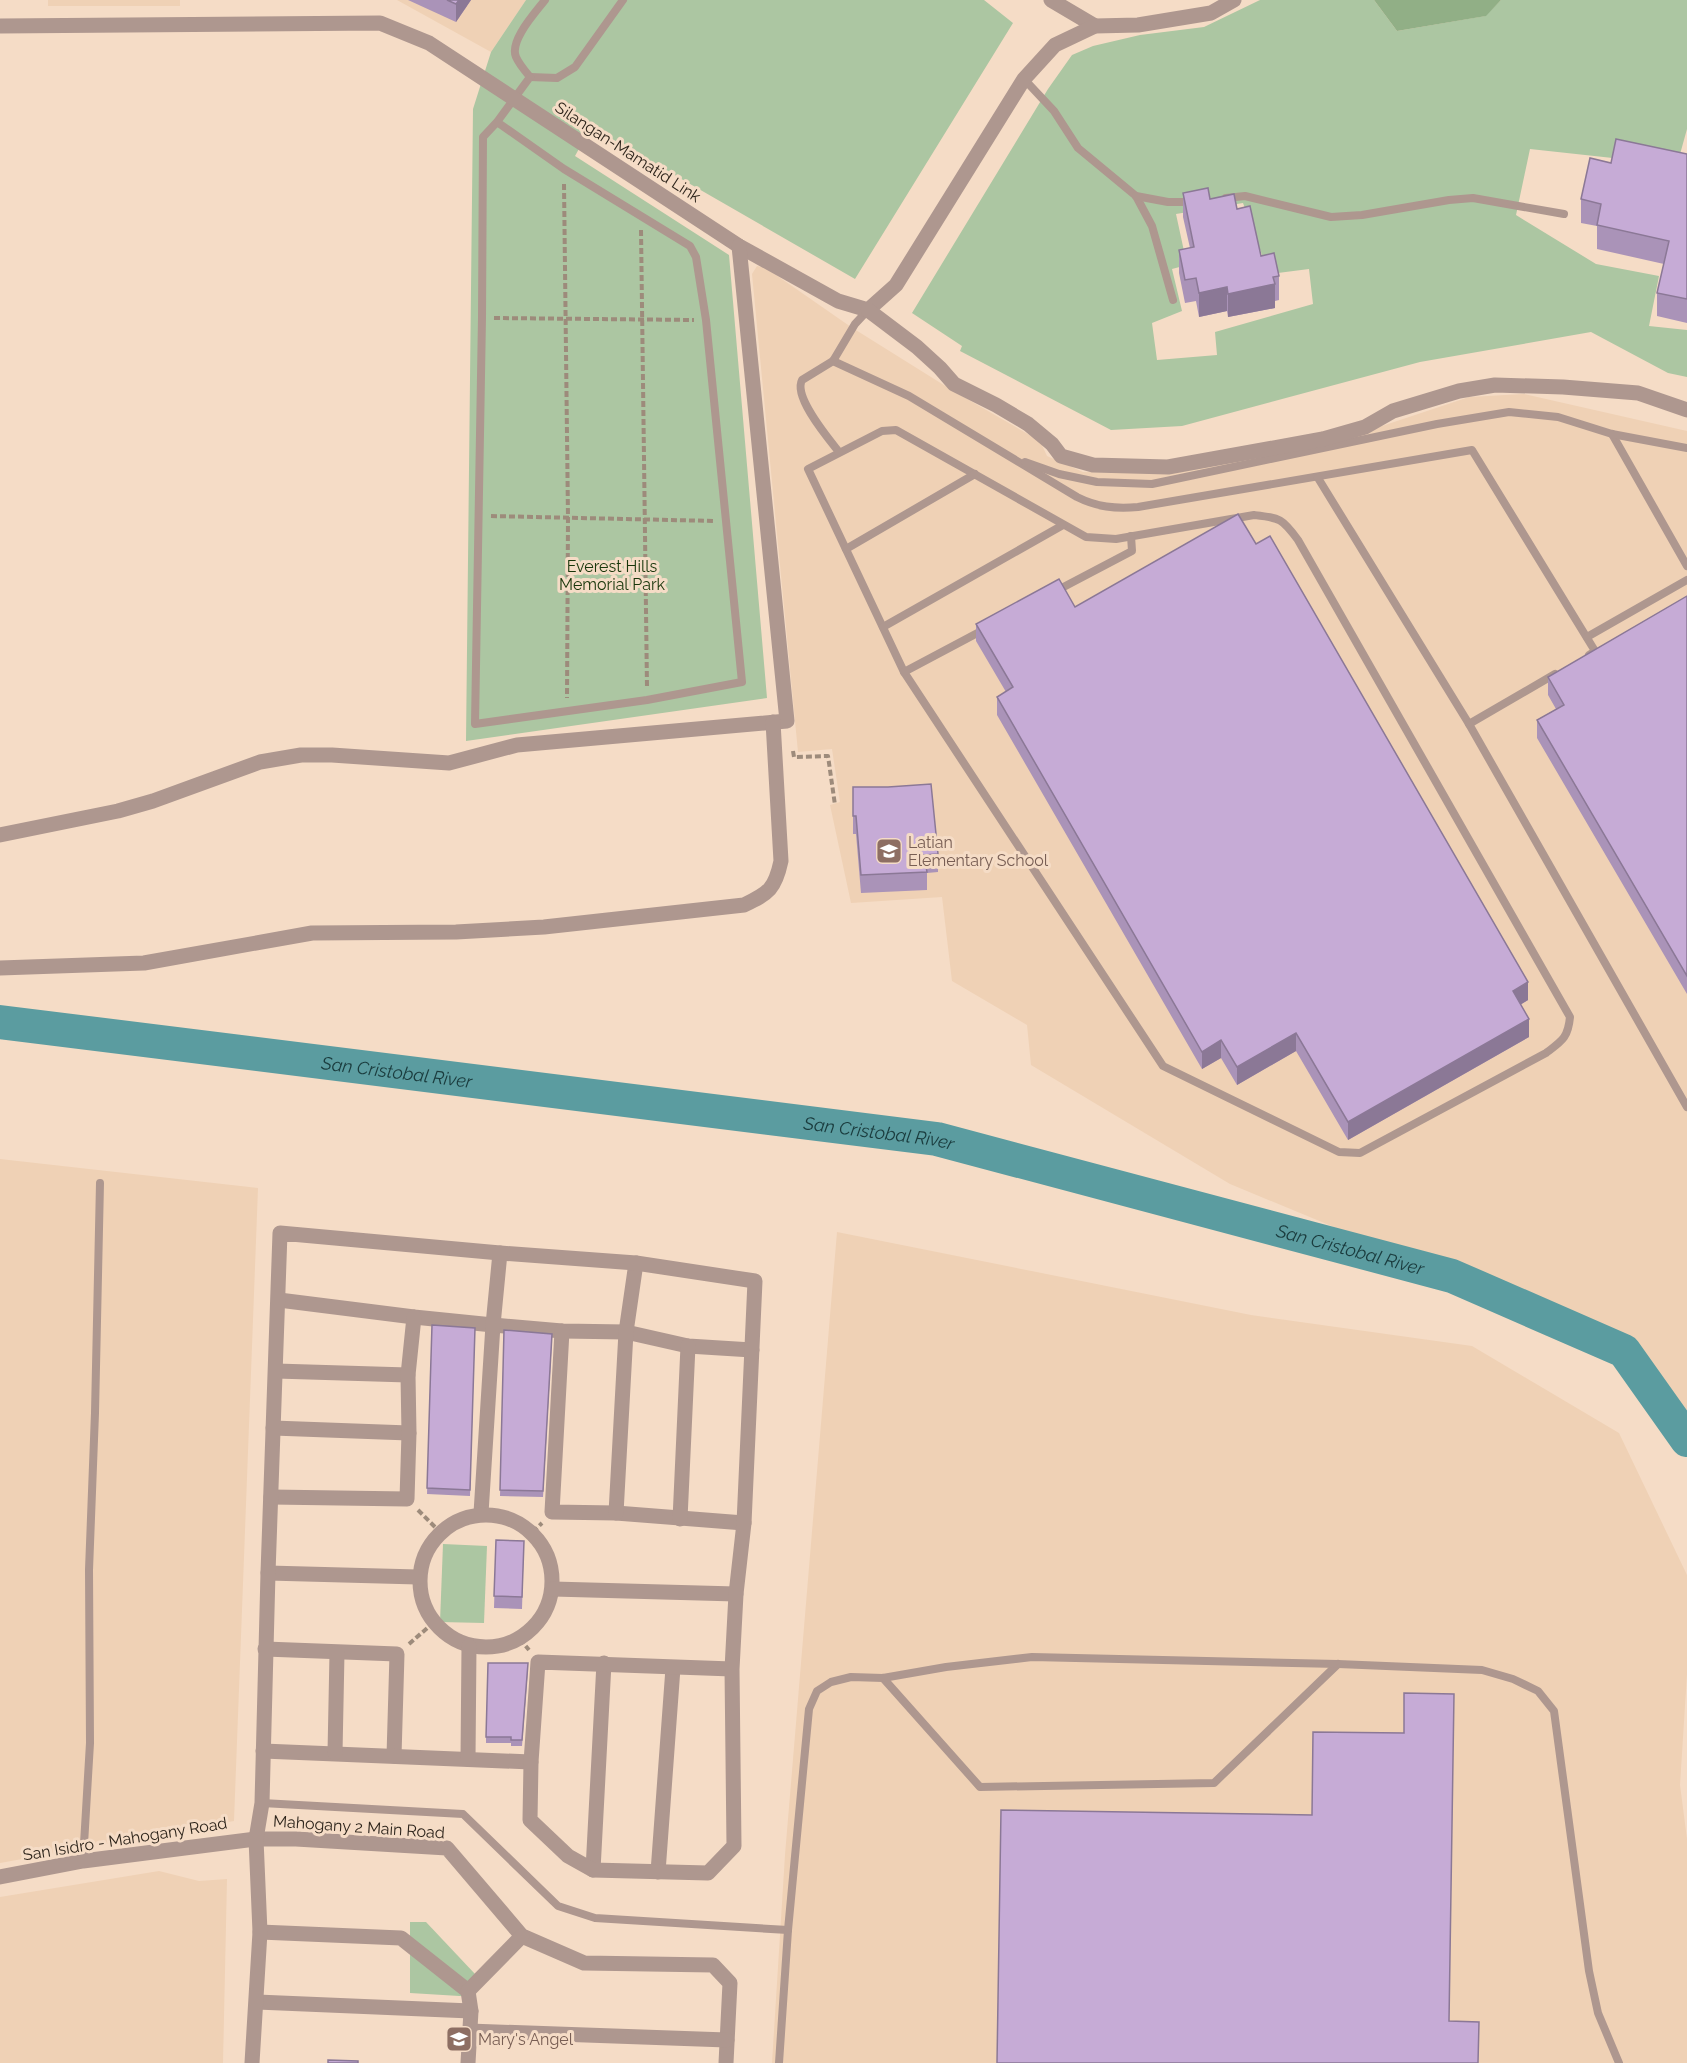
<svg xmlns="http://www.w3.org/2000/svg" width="1687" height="2063" font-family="Raleway,sans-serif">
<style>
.built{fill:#efd1b5}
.green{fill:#acc6a2;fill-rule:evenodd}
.forest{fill:#91af86}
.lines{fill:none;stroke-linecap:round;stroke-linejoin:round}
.river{stroke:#5b9ca0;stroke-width:34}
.path{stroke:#9d8b7b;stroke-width:4;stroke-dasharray:6 3;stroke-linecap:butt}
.lane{stroke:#ae978f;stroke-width:8}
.street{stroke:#ae978f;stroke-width:15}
.wall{fill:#aa93b8}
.shaded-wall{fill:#8b7896}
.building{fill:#c6abd6;stroke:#8b7896;stroke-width:1.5}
.labels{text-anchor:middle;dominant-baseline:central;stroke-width:6;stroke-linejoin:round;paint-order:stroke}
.street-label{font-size:16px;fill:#2d241b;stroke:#f5dcc6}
.park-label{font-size:16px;fill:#18360a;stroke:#f5dcc6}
.education-label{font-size:16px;fill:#785e54;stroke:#f5dcc6;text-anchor:start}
.water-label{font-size:18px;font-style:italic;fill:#1a3b3d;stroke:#f5dcc6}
</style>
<rect width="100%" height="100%" fill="#f5dcc6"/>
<g class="built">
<rect x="48" y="0" width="132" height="6"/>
<polygon points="397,0 526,0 491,52"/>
<polygon points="757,266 766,268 851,327 955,392 1040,441 1047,456 1083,472 1152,473 1352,436 1469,397 1524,394 1687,431 1687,1440 1624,1351 1452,1276 1230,1184 1031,1065 1027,1025 952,981 942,897 851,903 830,805 840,802 832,749 798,752 752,274"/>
<polygon points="0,1159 258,1188 234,1821 0,1863"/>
<polygon points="837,1232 1251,1315 1472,1346 1619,1433 1687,1575 1687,1674 1680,1785 1687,1839 1687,2063 772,2063 785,1855"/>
<polygon points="159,1871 199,1881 227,1879 223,2063 0,2063 0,1897"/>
</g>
<g class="green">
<polygon points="526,0 984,0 1013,23 855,279 591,127 575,156 729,255 767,698 466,741 473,109 491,52"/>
<path d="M 1260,0 L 1374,0 L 1397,31 L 1485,16 L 1501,0 L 1687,0 L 1687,129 L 1677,165 L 1530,149 L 1516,215 L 1596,264 L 1659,276 L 1649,326 L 1687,330 L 1687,377 L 1668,373 L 1591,332 L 1420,362 L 1182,426 L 1111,430 L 960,351 L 962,346 L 912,313 L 1048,89 L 1072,55 L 1093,46 L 1140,35 L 1204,27 ZM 1243,203 L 1269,274 L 1309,269 L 1313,304 L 1215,332 L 1217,355 L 1157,360 L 1152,323 L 1182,311 L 1172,269 L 1187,265 L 1176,214 Z"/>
<polygon points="443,1544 487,1546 484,1623 440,1622"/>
<polygon points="410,1922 426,1922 475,1974 476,1997 410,1993"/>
</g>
<polygon class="forest" points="1374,0 1501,0 1486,16 1397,31"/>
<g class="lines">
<path class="river" id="s1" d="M 0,1022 L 937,1139 L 1452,1276 L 1624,1351 L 1687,1440"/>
<g class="path">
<polyline points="564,184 568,518 567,698"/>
<polyline points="641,230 647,687"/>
<polyline points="494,318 694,320"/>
<polyline points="491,516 715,521"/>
<polyline points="793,751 794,757 828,756 835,805"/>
<polyline points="418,1510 439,1531"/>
<polyline points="533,1532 542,1523"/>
<polyline points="520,1639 529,1650"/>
<polyline points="409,1644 433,1623"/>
</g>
<g class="lane">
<polyline points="530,77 557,78 575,67 623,0"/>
<path d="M 530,77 C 525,71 519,64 516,57 C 509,41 535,13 545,0"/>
<polyline points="1024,79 1054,111 1078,148 1136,196 1152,226 1173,300"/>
<polyline points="497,122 564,169 690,246 696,257 706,320 742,682 647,700 475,724 482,318 483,137 497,122 530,77"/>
<polyline points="1136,196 1168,202 1193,202"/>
<polyline points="1226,198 1245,196 1331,217 1362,215 1449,200 1473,198 1564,214"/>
<path d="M 833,361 L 909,396 L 1077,497 C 1097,507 1115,509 1138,507 L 1472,450 L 1595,651 L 1589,655"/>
<path d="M 896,430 L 1086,537 L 1116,539 L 1254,515 C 1280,518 1282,518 1298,540 L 1570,1017 C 1568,1038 1562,1041 1546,1053 L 1360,1153 L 1339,1152 L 1163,1066 L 904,672 L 808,469 L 882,431 Z"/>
<polyline points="1612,434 1687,566"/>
<path d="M 839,452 C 828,438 793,397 802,380 L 833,361 L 855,324 L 868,310"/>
<polyline points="1025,462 1059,474 1097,482 1152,484 1437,424 1509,412 1558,417 1612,434 1687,448"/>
<polyline points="1318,478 1469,724 1687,1107"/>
<polyline points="846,549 975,474"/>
<polyline points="1054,592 1132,551 1131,536"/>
<polyline points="883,627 1063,525"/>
<polyline points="1587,637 1687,580"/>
<polyline points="904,672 985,629"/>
<polyline points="1469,724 1555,674"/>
<polyline points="883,1678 980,1787 1214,1783 1338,1664"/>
<polyline points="262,1803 463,1814 558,1906 595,1918 788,1930"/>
<polyline points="83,1861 90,1743 89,1570 95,1413 100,1183"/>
<polyline points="779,2063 788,1930 809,1709 817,1691 831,1682 851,1677 883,1678 946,1667 1032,1657 1338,1664 1482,1670 1513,1679 1538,1691 1554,1711 1589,1971 1598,2013 1619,2063"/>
</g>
<g class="street">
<polyline points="1051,0 1095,26"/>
<polyline points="0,26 380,23 429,43 739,246 838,301 868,310 896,285 1024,79 1055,45 1095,26 1138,25 1211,13 1234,0"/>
<polyline points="868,310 917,347 940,368 954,384 996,405 1028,424 1052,444 1061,456 1093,465 1168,467 1323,439 1365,427 1393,411 1459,391 1495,385 1563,387 1638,393 1687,410"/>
<polyline points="0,835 118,811 153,801 260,762 301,755 332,755 449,763 517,745 787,721 739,246"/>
<path d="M 0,968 L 144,963 L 312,933 L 456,932 L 544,927 L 744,905 C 769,893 775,889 781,861 L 773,722"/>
<polyline points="279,1300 414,1317 493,1325 562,1331 626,1332 688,1346 752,1350"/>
<polyline points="562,1331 552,1512 616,1513 744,1523"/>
<polyline points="276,1371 408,1375"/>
<polyline points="273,1428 409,1433"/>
<polyline points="271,1497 407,1499 409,1433 408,1375 414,1317"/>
<polyline points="481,1513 493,1325 500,1253"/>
<polyline points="616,1513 626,1332 636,1263"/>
<circle cx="486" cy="1581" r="66"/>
<polyline points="680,1519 688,1346"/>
<polyline points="268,1573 418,1577"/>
<polyline points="553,1589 736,1594"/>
<polyline points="265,1649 397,1654 394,1756"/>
<polyline points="263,1751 531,1762"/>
<polyline points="335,1753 337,1653"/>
<polyline points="468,1759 469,1646"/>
<polyline points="593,1870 604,1663"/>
<polyline points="658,1872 673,1668"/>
<polyline points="0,1877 83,1861 256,1839 296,1839 447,1848 522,1936 584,1963 713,1965 730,1983 726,2063"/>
<polyline points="260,1932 401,1938 468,1991"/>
<polyline points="257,2002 471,2011"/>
<polyline points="469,2031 727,2040"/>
<polyline points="252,2063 260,1932 256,1839 262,1803 268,1573 280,1233 500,1253 636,1263 755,1281 744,1523 736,1594 732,1669 734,1846 708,1873 593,1870 568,1856 530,1820 531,1762 538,1662 732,1669"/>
<polyline points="468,2063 471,2011 468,1991 522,1936"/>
</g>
</g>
<g class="wall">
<polygon points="408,0 471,0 456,22"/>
<polygon points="1687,154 1687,323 1657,316 1657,293 1664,264 1597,249 1597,226 1581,223 1581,199 1611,163"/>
<polygon points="1183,193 1210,199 1237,209 1261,256 1279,276 1279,300 1275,301 1275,308 1228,317 1227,311 1199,317 1196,301 1185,303 1179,273 1179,250 1190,248 1183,217"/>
<polygon points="1256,544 1528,1000 1520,1005 1529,1037 1348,1140 1296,1051 1237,1085 1221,1058 1202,1069 997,715 997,697 1006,692 976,641 976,624 1075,607"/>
<polygon points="1687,596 1687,994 1537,738 1537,720 1556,709 1548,695 1548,677"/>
<polygon points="853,787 938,854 938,872 927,873 927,890 861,893 856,834 853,834"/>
<polygon points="432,1325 475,1328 470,1496 427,1494"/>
<polygon points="504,1330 552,1340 543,1497 500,1496"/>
<polygon points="496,1540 524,1541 522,1609 494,1608"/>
<polygon points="528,1669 522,1746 511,1746 511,1743 486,1743 486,1737"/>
</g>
<g class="shaded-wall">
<polygon points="459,0 471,0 456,22 456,4"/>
<polygon points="1275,284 1275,308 1228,317 1228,294"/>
<polygon points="1227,287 1227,311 1199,317 1199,293"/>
<polygon points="1528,982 1528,1000 1513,1009 1513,991"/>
<polygon points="1529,1019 1529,1037 1348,1140 1348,1122"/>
<polygon points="1296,1033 1296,1051 1237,1085 1237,1067"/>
<polygon points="1221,1040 1221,1058 1202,1069 1202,1052"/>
</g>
<g class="building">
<polygon points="447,0 459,0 456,4"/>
<polygon points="1616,139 1687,154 1687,299 1657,293 1669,241 1597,225 1601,204 1581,199 1590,158 1611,163"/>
<polygon points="1208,188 1210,199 1234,194 1237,209 1250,206 1261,256 1274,253 1279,276 1273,277 1275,284 1228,294 1227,287 1199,293 1196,278 1185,280 1179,250 1194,247 1183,193"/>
<polygon points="1238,514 1256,544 1270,536 1528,982 1513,991 1529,1019 1348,1122 1296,1033 1237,1067 1221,1040 1202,1052 997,697 1013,687 976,624 1059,579 1075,607"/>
<polygon points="1687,596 1687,976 1537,720 1564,705 1548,677"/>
<polygon points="931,784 938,854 924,855 927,872 861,875 856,816 853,816 853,787 888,787"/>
<polygon points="432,1325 475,1328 470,1490 427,1488"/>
<polygon points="504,1330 552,1334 543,1491 500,1490"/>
<polygon points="496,1540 524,1541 522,1597 494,1596"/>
<polygon points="488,1663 528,1663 522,1740 511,1740 511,1737 486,1737"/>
<polygon points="1404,1693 1454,1694 1449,2021 1479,2022 1478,2063 997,2063 1001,1810 1312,1815 1313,1732 1404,1733"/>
<polygon points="328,2060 358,2061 358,2063 328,2063"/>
</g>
<defs>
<symbol id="school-square" viewBox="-11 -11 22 22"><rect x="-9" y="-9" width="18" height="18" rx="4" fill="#8d6e63" stroke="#f5dcc6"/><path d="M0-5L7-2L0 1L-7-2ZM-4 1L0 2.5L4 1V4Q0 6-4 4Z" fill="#fff"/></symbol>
</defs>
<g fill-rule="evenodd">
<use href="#school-square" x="874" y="836" width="30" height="30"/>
<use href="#school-square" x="444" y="2024" width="30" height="30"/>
</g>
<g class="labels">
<g class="street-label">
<text transform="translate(628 152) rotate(33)">Silangan-Mamatid Link</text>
<text transform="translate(359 1827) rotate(4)">Mahogany 2 Main Road</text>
<text transform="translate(125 1839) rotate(-9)">San Isidro - Mahogany Road</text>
</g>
<g class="park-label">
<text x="612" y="566">Everest Hills<tspan x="612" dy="18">Memorial Park</tspan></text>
</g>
<g class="education-label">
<text x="908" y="842">Latian<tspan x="908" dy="18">Elementary School</tspan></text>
<text x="478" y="2039">Mary's Angel</text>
</g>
<g class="water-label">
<text stroke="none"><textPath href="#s1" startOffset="400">San Cristobal River</textPath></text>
<text stroke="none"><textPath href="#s1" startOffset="886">San Cristobal River</textPath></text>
<text stroke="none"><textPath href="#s1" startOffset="1372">San Cristobal River</textPath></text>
</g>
</g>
</svg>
